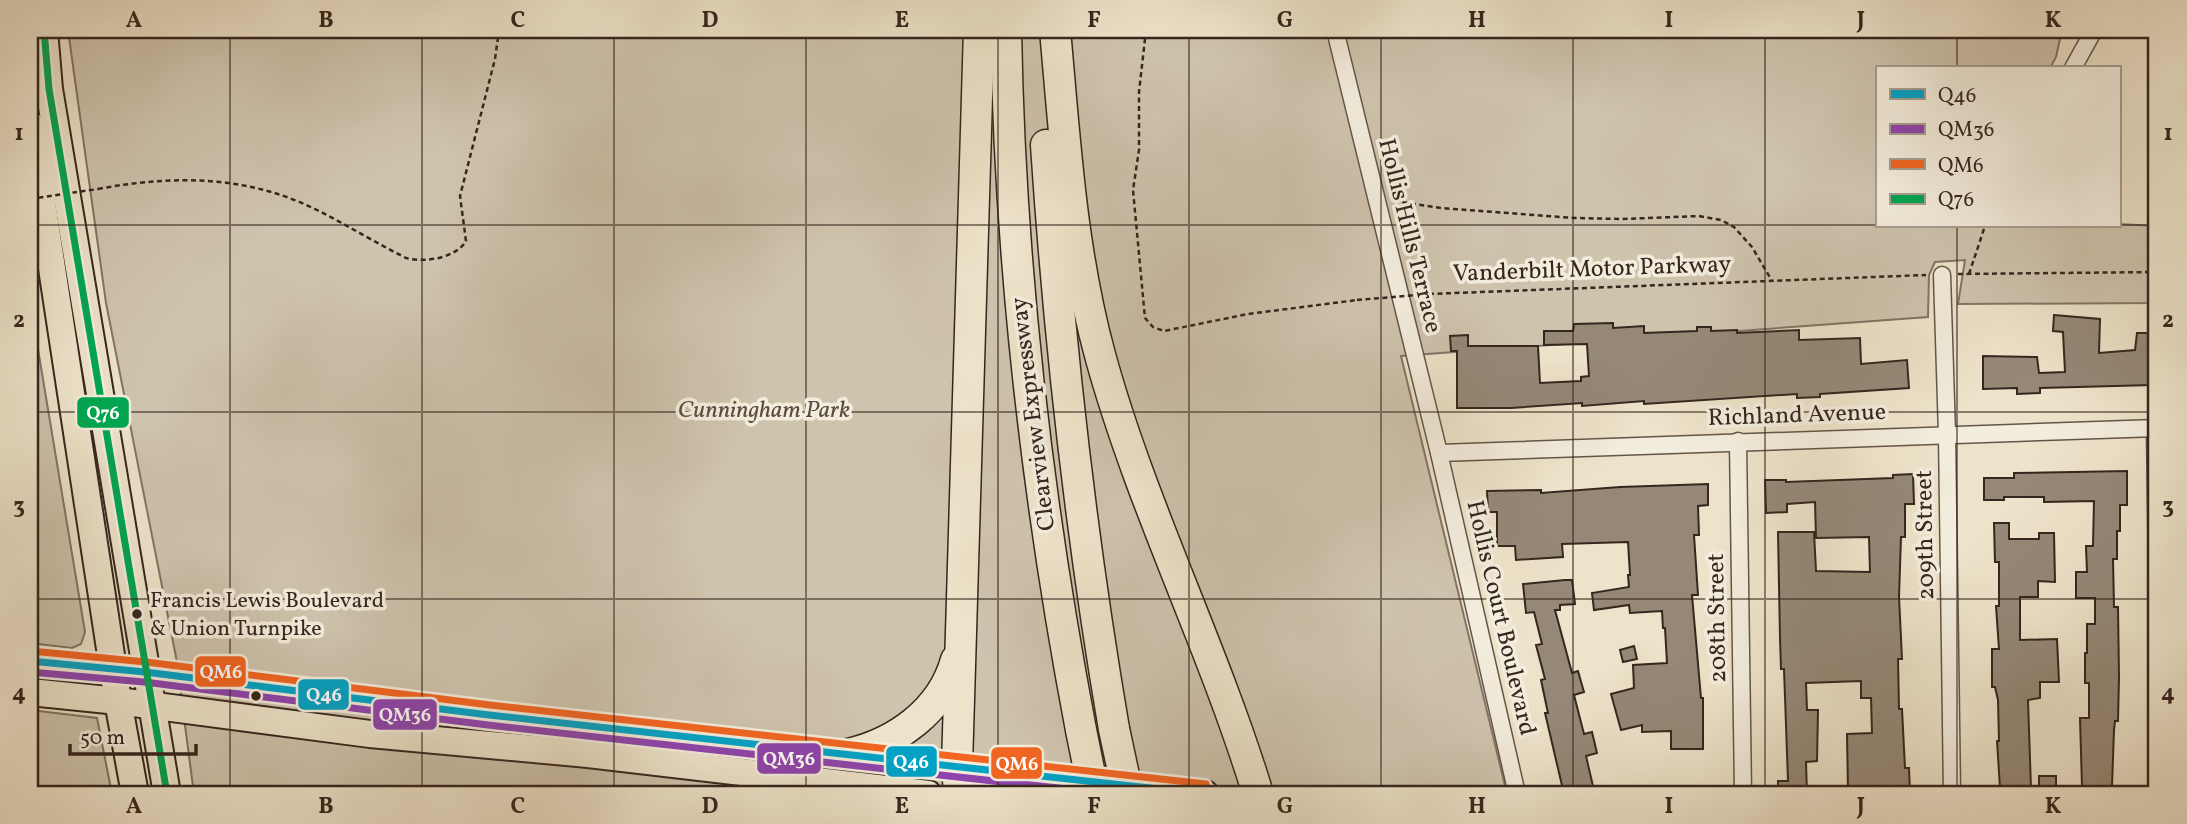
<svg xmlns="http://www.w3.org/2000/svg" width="2187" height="824" font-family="Vollkorn,serif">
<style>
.green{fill:#cec3ad;stroke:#827466;stroke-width:2}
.building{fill:#958877;stroke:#35261e;stroke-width:2}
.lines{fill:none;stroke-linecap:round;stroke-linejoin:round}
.minor-casing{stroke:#635549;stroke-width:19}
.primary-casing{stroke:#35261e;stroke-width:30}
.motorway-casing{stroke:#35261e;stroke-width:33}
.path{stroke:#35261e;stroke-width:2.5;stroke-dasharray:5 3.5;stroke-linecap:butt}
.minor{stroke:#f3eddd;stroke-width:16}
.primary{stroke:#ede3ca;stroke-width:26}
.motorway{stroke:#ede3ca;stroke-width:30}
.motorway-bridge-casing{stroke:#35261e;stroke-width:33;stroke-linecap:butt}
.path-bridge{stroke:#35261e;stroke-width:2.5;stroke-dasharray:5 3.5;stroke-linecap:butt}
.motorway-bridge{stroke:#ede3ca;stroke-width:30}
.bus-1-casing{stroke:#f3eddd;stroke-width:12}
.bus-2-casing{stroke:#f3eddd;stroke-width:12}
.bus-3-casing{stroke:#f3eddd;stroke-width:12}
.bus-4-casing{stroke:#f3eddd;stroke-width:12}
.bus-1{stroke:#03a2c5;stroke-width:7}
.bus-2{stroke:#8e44ad;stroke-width:7}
.bus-3{stroke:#f26522;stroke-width:7}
.bus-4{stroke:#00a651;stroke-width:7}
.grid{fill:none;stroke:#35261e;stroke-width:2;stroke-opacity:0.55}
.bus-dot{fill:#35261e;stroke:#f3eddd;stroke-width:2.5}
.labels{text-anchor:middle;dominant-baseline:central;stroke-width:7;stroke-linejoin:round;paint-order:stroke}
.bus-label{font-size:22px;fill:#35261e;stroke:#f3eddd;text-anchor:start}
.street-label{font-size:24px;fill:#35261e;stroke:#f3eddd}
.park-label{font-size:24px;font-style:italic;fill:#5b4d42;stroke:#f3eddd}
.line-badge{stroke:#f3eddd;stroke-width:2.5}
.badge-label{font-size:19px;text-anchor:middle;font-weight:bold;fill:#fff}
.neatline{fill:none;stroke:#35261e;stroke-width:2.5}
.grid-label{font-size:23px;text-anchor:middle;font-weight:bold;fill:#35261e}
</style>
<rect width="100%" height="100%" fill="#ede3ca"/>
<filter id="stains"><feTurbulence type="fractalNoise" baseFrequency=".00286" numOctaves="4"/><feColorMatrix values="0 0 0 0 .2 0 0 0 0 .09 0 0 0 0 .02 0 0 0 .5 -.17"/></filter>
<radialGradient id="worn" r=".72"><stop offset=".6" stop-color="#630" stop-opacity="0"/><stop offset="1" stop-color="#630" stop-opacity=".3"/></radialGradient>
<g class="green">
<polygon points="68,30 2062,30 2056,57 2050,68 1877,68 1877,226 2119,226 2119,224 2157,226 2157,303 1958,304 1965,260 1935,262 1929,275 1928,317 1401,356 1507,794 194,794 176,657 106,303"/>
<polygon points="30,301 85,632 81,644 72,648 30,643"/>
<polygon points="30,710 97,718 112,794 30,794"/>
</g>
<g class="building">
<polygon points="2054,315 2100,319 2099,353 2135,350 2137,333 2150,333 2152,385 2040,388 2040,393 2017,394 2017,388 1983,389 1983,356 2037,357 2039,373 2065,372 2063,332 2053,331"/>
<polygon points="1613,323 1613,328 1644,326 1644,333 1697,331 1697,327 1711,327 1711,331 1737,330 1737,333 1799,330 1799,340 1860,338 1861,364 1907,360 1909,388 1820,394 1820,397 1797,398 1797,394 1644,404 1644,401 1582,406 1582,403 1511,408 1457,408 1457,351 1451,351 1450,336 1468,335 1468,346 1538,346 1540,383 1581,381 1581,377 1589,376 1587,344 1544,345 1544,331 1573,331 1574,324"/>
<polygon points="2127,471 2127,505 2120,505 2120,531 2117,531 2117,559 2113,559 2114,607 2118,607 2119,677 2118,721 2115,721 2114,730 2112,786 2082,787 2080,718 2089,718 2089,683 2085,683 2085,653 2087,653 2087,624 2095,624 2095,598 2076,598 2076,572 2087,572 2086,546 2093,546 2094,501 2044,502 2044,497 2004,497 2004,500 1984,500 1984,478 2014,478 2014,473"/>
<polygon points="1913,474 1914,504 1905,504 1905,537 1901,537 1899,597 1902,659 1898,659 1899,709 1902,709 1905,768 1909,768 1910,794 1877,794 1877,789 1848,792 1847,734 1872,733 1871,698 1861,698 1861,681 1806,683 1807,710 1818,710 1817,761 1806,762 1807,794 1778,794 1778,781 1788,781 1784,669 1781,669 1780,638 1778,532 1814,532 1816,571 1870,572 1869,537 1816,538 1815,502 1787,504 1787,512 1766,513 1765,480 1786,480 1786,482 1893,478 1893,475"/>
<polygon points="1708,484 1708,505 1698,506 1699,535 1694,535 1698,595 1692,595 1701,698 1703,698 1703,749 1671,749 1671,731 1642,732 1642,725 1621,730 1611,694 1634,688 1633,665 1667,663 1665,628 1663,628 1662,611 1630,613 1629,605 1594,610 1592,593 1629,587 1628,575 1630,575 1628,542 1562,544 1563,557 1516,560 1515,546 1497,546 1497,512 1488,512 1487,491 1541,490 1541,493 1620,487"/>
<polygon points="1994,523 2009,523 2009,539 2039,539 2039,533 2054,533 2055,582 2038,581 2038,597 2020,597 2020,640 2057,639 2059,682 2040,682 2040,698 2028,700 2031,788 2000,788 1997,741 1999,741 1998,700 1995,687 1992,687 1992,649 1999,649 1996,606 1999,606 1999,562 1995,562"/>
<polygon points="1565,580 1572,580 1575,604 1560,605 1560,610 1555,610 1572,673 1578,671 1584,692 1574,695 1584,734 1592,732 1597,753 1586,756 1593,786 1587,788 1588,794 1564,794 1545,713 1548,713 1541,680 1545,679 1536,645 1542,644 1534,612 1526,613 1523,584"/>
<polygon points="1634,646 1637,659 1623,662 1620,650"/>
<rect x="2039" y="776" width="17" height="18"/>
</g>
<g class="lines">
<defs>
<g id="minor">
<polyline points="1335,30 1439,453 1517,794"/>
<polyline points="2073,68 2094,30"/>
<polyline points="1942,275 1947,434 1952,794"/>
<polyline points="2155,428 2157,562"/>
<polyline points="1738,441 1743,794"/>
<polyline points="1439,453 2157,428"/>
</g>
<g id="primary">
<polyline points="44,30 49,89 167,794"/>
<polyline points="30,124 118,701 135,794"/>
<polyline points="30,661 145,672 489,715 1205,794"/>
<polyline points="30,692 118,701 370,734 588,754 928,794"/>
</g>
<g id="motorway">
<path d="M 1006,30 C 1010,265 1037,499 1081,730"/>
<path d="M 1055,30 C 1065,139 1071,249 1100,355 C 1141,505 1213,646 1258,794"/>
<path d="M 1046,145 C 1059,341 1081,536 1114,729"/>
<path d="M 848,754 C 896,743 942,711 956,660"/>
<polyline points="959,794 957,766 979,30"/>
</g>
</defs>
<use href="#minor" class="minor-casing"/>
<use href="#primary" class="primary-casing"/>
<use href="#motorway" class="motorway-casing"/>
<g class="path">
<polyline points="1146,30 1139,92 1139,150 1133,190 1145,318 1153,327 1164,331 1248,314 1357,300"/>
<path d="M 98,189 C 173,175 247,175 317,210 C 347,225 376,243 406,258 C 425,263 456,258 466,241 L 460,196 L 495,59 L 499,30"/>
<polyline points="1394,201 1441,208 1574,218 1623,219 1699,216 1721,220 1734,227 1752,247 1772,281"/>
<polyline points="1958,274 2157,272"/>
<polyline points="1969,274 1985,226"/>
<polyline points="1429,294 1926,275"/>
</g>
<use href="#minor" class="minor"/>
<use href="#primary" class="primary"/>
<use href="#motorway" class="motorway"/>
<defs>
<g id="motorway-bridge">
<polyline points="1114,729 1128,794"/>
<polyline points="1081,730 1094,794"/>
</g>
</defs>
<use href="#motorway-bridge" class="motorway-bridge-casing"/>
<g class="path-bridge">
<polyline points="30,199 98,189"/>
<polyline points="1357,300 1429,294"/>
</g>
<use href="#motorway-bridge" class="motorway-bridge"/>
<defs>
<polyline id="bus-1" points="30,661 145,672 489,715 1205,794"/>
<polyline id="bus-2" points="30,672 144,682 488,725 1112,794"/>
<polyline id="bus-3" points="31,651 146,662 490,705 1206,784"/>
<polyline id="bus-4" points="44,30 49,89 167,794"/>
</defs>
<use href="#bus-1" class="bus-1-casing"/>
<use href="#bus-2" class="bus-2-casing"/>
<use href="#bus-3" class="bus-3-casing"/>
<use href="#bus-4" class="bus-4-casing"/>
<use href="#bus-1" class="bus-1"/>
<use href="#bus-2" class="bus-2"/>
<use href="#bus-3" class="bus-3"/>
<use href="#bus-4" class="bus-4"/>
</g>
<path class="grid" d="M 230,30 L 230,794M 422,30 L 422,794M 614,30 L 614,794M 806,30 L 806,794M 998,30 L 998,794M 1189,30 L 1189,794M 1381,30 L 1381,794M 1573,30 L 1573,794M 1765,30 L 1765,794M 1957,30 L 1957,68M 30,225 L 1877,225M 2119,225 L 2157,225M 1957,226 L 1957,794M 30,412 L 2157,412M 30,599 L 2157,599"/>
<g class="bus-dot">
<circle cx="137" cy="614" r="6"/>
<circle cx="256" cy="696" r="6"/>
</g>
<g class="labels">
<g class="bus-label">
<text x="150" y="601">Francis Lewis Boulevard<tspan x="150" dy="28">&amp; Union Turnpike</tspan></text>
</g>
<g class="street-label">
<text transform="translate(1409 236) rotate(76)">Hollis Hills Terrace</text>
<text transform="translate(1592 270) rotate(-2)">Vanderbilt Motor Parkway</text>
<text transform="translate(1034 414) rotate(-97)">Clearview Expressway</text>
<text transform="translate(1797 416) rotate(-2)">Richland Avenue</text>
<text transform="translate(1926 535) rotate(-91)">209th Street</text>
<text transform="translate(1500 618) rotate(77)">Hollis Court Boulevard</text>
<text transform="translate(1718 618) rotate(-91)">208th Street</text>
</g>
<g class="park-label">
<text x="764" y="411">Cunningham Park</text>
</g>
</g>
<g class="line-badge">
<rect x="76" y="396" width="54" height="33" rx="7" fill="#00a651"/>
<rect x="194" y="655" width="53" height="33" rx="7" fill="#f26522"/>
<rect x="297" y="678" width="53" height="33" rx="7" fill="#03a2c5"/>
<rect x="372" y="698" width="66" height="33" rx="7" fill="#8e44ad"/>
<rect x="756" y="742" width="66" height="33" rx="7" fill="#8e44ad"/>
<rect x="885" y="745" width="53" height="33" rx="7" fill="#03a2c5"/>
<rect x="990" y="746" width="53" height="34" rx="7" fill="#f26522"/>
</g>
<g class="badge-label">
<text x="103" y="419">Q76</text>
<text x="221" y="678">QM6</text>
<text x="324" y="701">Q46</text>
<text x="405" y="721">QM36</text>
<text x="789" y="765">QM36</text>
<text x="911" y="768">Q46</text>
<text x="1017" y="770">QM6</text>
</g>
<rect width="2187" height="824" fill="none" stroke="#ede3ca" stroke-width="77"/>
<rect x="1876" y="66" width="245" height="161" fill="#f3eddd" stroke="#a79d91" stroke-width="2"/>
<rect x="1890" y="89" width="35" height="10" fill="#03a2c5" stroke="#a79d91" stroke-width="2"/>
<text x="1938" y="102" font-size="21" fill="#35261e">Q46</text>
<rect x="1890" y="124" width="35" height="10" fill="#8e44ad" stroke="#a79d91" stroke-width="2"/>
<text x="1938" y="136" font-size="21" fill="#35261e">QM36</text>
<rect x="1890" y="159" width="35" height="10" fill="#f26522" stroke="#a79d91" stroke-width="2"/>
<text x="1938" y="172" font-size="21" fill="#35261e">QM6</text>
<rect x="1890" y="194" width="35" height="10" fill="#00a651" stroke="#a79d91" stroke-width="2"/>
<text x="1938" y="206" font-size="21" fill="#35261e">Q76</text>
<path d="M70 744v10h126v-10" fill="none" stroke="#35261e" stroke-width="3.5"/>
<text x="80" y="744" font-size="21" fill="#35261e" stroke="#f3eddd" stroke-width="5" paint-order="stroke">50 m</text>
<rect x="38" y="38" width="2110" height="748" class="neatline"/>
<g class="grid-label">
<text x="134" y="27">A</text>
<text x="326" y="27">B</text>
<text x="518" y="27">C</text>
<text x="710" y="27">D</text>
<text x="902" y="27">E</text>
<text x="1094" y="27">F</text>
<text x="1285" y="27">G</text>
<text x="1477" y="27">H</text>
<text x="1669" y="27">I</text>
<text x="1861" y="27">J</text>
<text x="2053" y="27">K</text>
<text x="19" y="140">1</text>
<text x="2168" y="140">1</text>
<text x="19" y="327">2</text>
<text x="2168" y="327">2</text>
<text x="19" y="513">3</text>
<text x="2168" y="513">3</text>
<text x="19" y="700">4</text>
<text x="2168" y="700">4</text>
<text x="134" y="813">A</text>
<text x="326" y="813">B</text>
<text x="518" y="813">C</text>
<text x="710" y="813">D</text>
<text x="902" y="813">E</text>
<text x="1094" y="813">F</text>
<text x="1285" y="813">G</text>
<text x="1477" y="813">H</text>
<text x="1669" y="813">I</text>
<text x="1861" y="813">J</text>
<text x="2053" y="813">K</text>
</g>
<rect width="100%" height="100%" filter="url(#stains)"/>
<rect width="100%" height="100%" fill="url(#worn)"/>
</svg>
